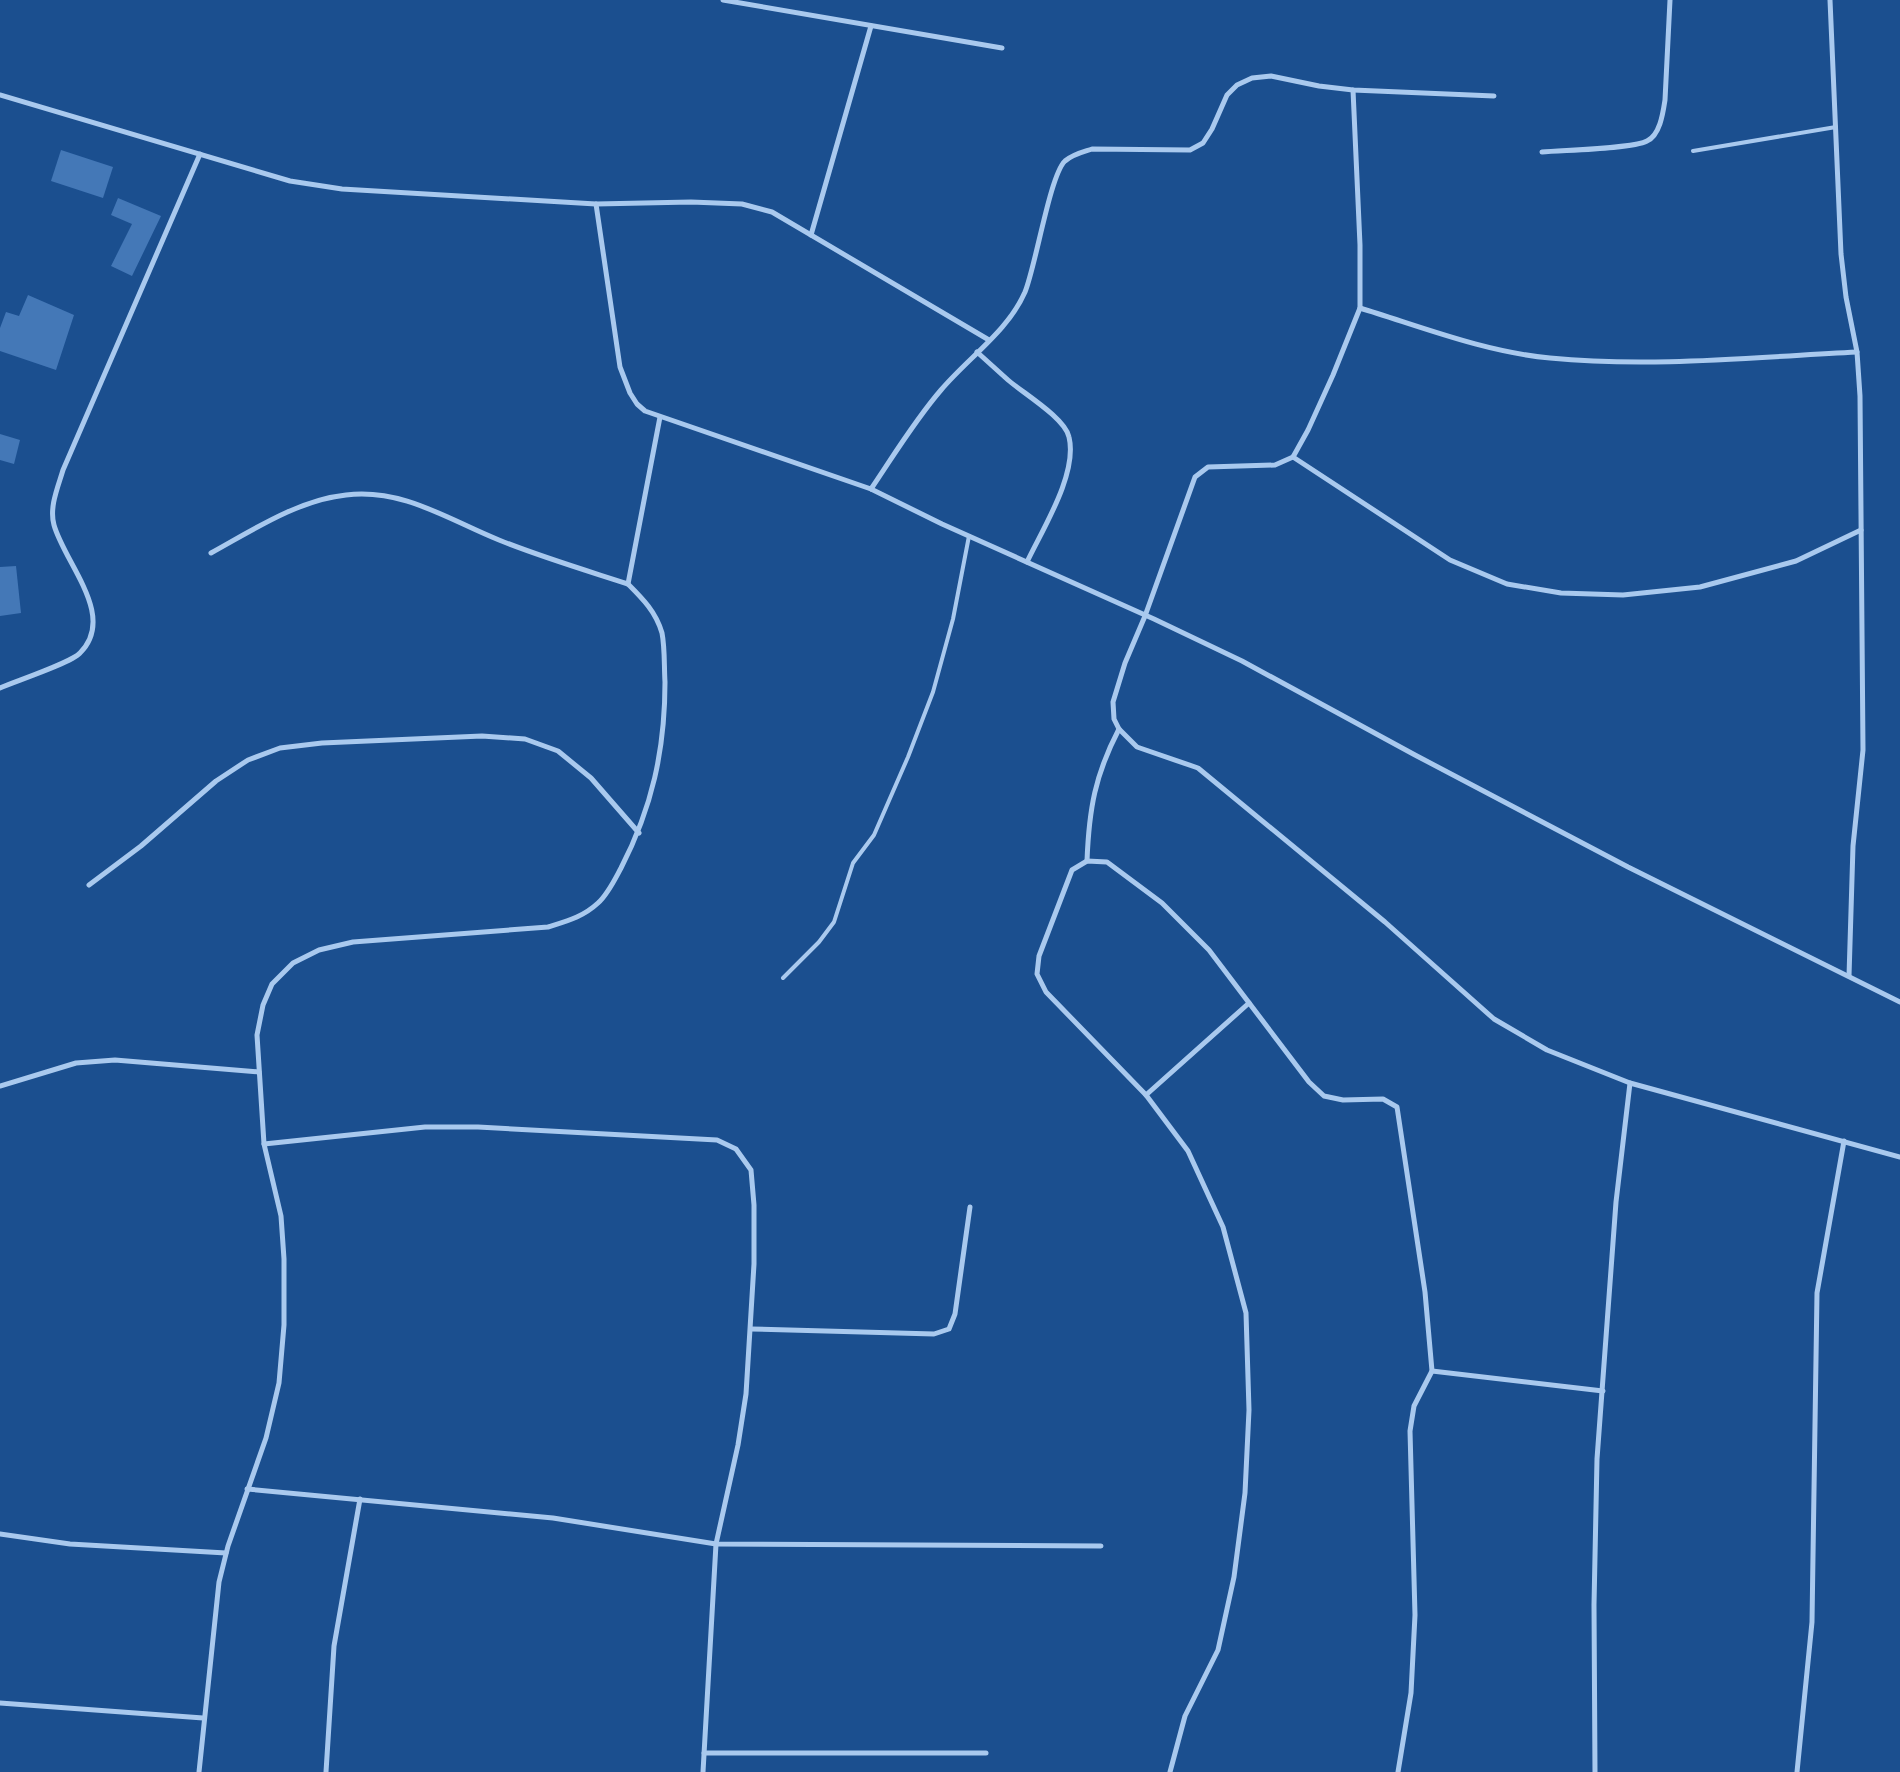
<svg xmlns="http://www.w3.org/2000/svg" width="1900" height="1772" font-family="Rubik,sans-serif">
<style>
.building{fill:#4478b7}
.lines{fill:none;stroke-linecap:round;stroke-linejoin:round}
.service{stroke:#a9c9ee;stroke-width:4}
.minor{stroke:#a9c9ee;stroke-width:5}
</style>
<rect width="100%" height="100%" fill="#1b4f8f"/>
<g class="building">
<polygon points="61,150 113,167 103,198 51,181"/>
<polygon points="118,198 161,216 132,276 111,266 132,224 111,215"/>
<polygon points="28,295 74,315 56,370 0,351 0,328 6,312 19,316"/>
<polygon points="0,434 20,440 14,464 0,460"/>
<polygon points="16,566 21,613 0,616 0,567"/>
</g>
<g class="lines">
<g class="service">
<polyline points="1693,151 1836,127"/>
<polyline points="783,978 819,942 834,922 853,863 874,835 908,757 933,692 953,619 969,536"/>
</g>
<g class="minor">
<polyline points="723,0 1002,48"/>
<polyline points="1830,0 1841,254 1846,297 1857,352 1860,396 1863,750 1853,846 1849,976"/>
<polyline points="1353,90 1360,245 1360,308 1333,375 1308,430 1293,457 1275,465 1208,467 1195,477 1145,616 1125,663 1113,702 1114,719 1119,729 1137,747 1198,768 1385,922 1494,1019 1547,1050 1630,1083 1900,1157"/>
<polyline points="0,95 290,181 342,189 596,204 691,202 742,204 772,212 989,340"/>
<path d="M 1542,152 C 1563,150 1632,149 1647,141 C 1660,135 1663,113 1665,100 L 1670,0"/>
<polyline points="596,204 620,367 630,393 637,404 645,411 871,489 942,524 1154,619 1242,661 1415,755 1628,867 1900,1002"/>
<polyline points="811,235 871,26"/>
<path d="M 1360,308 C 1422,327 1485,352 1550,358 C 1652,368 1755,357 1857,352"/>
<path d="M 977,352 C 987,361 998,371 1008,380 C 1023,393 1065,418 1069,437 C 1078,474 1042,530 1027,562"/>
<polyline points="1293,457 1450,560 1507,584 1561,593 1623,595 1700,587 1796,561 1861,530"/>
<path d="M 871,489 C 894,455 915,420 941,390 C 969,357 1008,331 1025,292 C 1036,265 1050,175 1065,161 C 1073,154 1083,152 1092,149 L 1190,150 L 1203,143 L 1212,129 L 1227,95 L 1237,85 L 1252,78 L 1271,76 L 1319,86 L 1353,90 L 1494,96"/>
<path d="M 211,553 C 253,530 298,500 346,495 C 403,488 449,520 499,540 C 541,557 585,570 628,584"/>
<path d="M 0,688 C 16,681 71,663 80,653 C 117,616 65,564 54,525 C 49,507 58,487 63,470 L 200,154"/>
<path d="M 1087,861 C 1089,809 1095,775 1119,729"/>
<polyline points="89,885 141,846 216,781 248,760 280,748 322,743 482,736 525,739 558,751 591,778 639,833"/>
<polyline points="0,1086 76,1063 115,1060 259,1072"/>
<polyline points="1146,1095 1249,1003"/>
<polyline points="264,1144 425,1127 478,1127 717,1140 736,1149 751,1170 754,1205 754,1264 746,1394 738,1445 716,1544 703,1772"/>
<polyline points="751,1329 934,1334 949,1329 955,1314 970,1207"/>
<polyline points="1432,1371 1603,1391"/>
<polyline points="247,1489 553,1518 716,1544 1101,1546"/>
<polyline points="0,1534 70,1544 226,1553"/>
<polyline points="0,1703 203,1718"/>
<polyline points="704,1753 986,1753"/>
<path d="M 199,1772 L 219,1582 L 228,1546 L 266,1438 L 279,1383 L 284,1325 L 284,1259 L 281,1216 L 264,1144 L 257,1035 L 263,1005 L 272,984 L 293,963 L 319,950 L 353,942 L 548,927 C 567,921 583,917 598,903 C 608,894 615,879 621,868 C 652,808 665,750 665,682 C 664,667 665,648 662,633 C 656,612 643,599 628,584 L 660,417"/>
<polyline points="326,1772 334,1646 360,1499"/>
<polyline points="1170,1772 1185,1716 1218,1650 1234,1577 1245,1493 1249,1410 1246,1313 1223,1227 1188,1151 1146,1095 1046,992 1037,974 1039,956 1072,870 1087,861 1107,862 1162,903 1209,950 1309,1082 1324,1096 1343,1100 1383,1099 1397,1107 1425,1292 1432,1371 1414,1406 1410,1431 1415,1615 1411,1693 1398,1772"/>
<polyline points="1595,1772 1594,1605 1597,1459 1616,1202 1630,1083"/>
<polyline points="1797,1772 1812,1622 1817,1293 1844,1141"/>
</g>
</g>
</svg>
